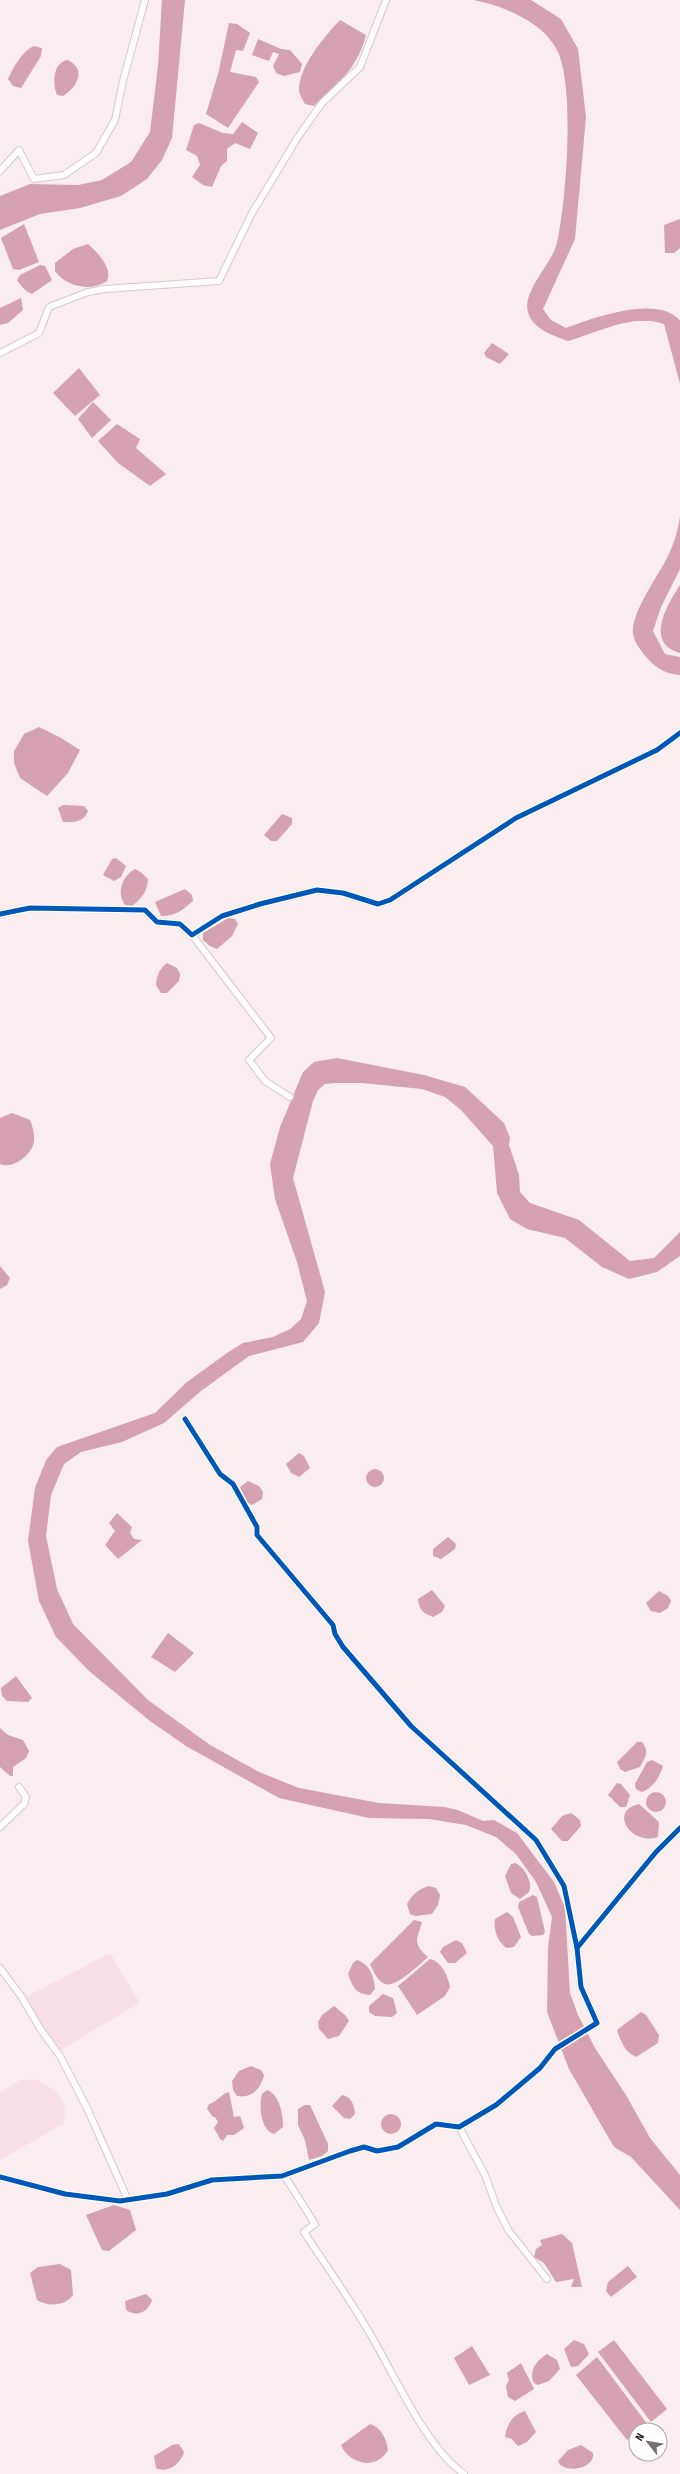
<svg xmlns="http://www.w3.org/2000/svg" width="680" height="2474" font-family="'Fira Sans Condensed',sans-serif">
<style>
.built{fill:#f7e0e5}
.water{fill:#d6a1b0}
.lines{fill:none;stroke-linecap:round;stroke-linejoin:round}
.minor-casing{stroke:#d3cacc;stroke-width:8}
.minor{stroke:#fefcfd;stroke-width:6}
.cycleway-casing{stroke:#fff;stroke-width:8}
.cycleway{stroke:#0057b8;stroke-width:5}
</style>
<rect width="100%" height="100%" fill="#f9edf0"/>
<g class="built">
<polygon points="110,1953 140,2003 59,2051 40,2025 26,1997"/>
<polygon points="35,2079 57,2091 66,2108 63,2124 0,2160 0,2093 20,2080"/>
</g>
<g class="water">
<polygon points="162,0 185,0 172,138 162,160 147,179 121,196 80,208 40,214 0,230 0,196 30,184 78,185 102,180 131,162 150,132 158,66"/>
<path d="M 474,0 L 531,0 L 561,19 L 578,49 L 586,117 L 575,239 L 543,309 L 551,320 L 566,328 C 593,318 659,294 680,321 L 680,384 L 664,324 C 634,313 598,332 568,341 C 553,335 533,330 528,312 C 522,291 552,264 557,243 C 566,203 576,82 556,48 C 541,21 503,6 474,0 Z"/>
<path d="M 340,20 L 366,35 C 356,72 338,81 314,106 L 305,104 C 303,100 299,94 299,90 C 299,66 325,36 340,20 Z"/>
<polygon points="229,23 237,24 250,33 243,51 236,50 230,72 256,77 259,82 228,128 206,114 218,74"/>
<polygon points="258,39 281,49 290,50 302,64 300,72 284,76 276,73 273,66 279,54 273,52 269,61 252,55"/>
<path d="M 34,46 L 42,48 L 41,56 L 21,88 L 13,86 L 8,79 C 13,68 22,51 34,46 Z"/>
<path d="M 68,60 C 87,70 77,87 63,96 L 57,95 C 52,83 53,62 68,60 Z"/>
<polygon points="242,122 258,133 250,149 235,143 227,149 227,161 221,166 212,187 203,185 192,177 200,165 197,156 186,150 194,125 199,123 223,133 233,134"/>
<polygon points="680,219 680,248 674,253 665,253 664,225"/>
<polygon points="24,224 39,262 19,270 13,269 1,238"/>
<path d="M 88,244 C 97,252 113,268 107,281 C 91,292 66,287 55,271 L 55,263 L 73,249 Z"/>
<path d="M 40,265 L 45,266 L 52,280 L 32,294 C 26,292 20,285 17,280 L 20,275 Z"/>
<polygon points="21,298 23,310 8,323 0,325 0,308"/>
<polygon points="492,343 509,354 500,364 486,357 484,353"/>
<polygon points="79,368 100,395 75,416 53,393"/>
<polygon points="93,402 111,420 92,438 78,419"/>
<polygon points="117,424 140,439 136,448 166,474 150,486 118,463 98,441"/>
<path d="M 680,516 L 680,569 L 661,607 L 653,631 L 665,654 L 680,657 L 680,675 C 667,674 657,669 648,659 C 642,652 634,643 633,633 C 631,613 658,576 667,558 C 674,544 678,531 680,516 Z"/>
<path d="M 680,585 L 680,653 C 644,643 667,605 680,585 Z"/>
<polygon points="39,727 61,738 80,750 68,773 47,796 20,778 14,763 14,751 24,734"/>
<path d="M 63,805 L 84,806 L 88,811 C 83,823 75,822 63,822 L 58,808 Z"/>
<polygon points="282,814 292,818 292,824 277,841 271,841 264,835"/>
<polygon points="116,858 126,866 121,877 114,881 103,875 112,859"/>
<path d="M 135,869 L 142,873 L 148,879 C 147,892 142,898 132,906 L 125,905 C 116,893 122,876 135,869 Z"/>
<path d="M 185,889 L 192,895 L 193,901 C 182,910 176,916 161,916 L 155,902 Z"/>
<polygon points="228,918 235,919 238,924 232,936 217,949 210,946 203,940 203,933"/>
<path d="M 167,963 L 177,968 L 180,974 L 179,981 L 167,993 L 161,993 L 156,985 C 157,975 159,969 167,963 Z"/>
<polygon points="337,1058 424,1075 465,1087 504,1123 510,1138 509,1145 519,1175 520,1192 530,1203 579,1220 630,1261 654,1258 680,1232 680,1256 657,1272 629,1279 602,1267 565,1238 527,1229 510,1219 497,1193 493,1146 461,1110 445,1097 422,1089 362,1083 335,1083 325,1084 318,1090 313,1101 293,1178 325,1292 319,1323 303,1342 249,1356 201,1391 164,1423 122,1442 81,1452 64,1464 51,1495 46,1536 57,1589 73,1624 148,1700 210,1745 259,1772 299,1788 379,1803 444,1807 458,1810 483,1821 494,1820 517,1833 554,1882 565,1908 570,1993 578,2015 595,2048 626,2095 650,2138 680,2175 680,2210 631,2157 614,2147 569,2069 547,2012 548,1948 552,1917 536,1882 516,1854 496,1837 466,1825 429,1819 369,1818 279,1798 186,1746 150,1721 89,1671 56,1637 39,1601 28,1541 35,1488 46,1460 57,1447 155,1413 187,1382 227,1353 243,1343 273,1337 290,1329 301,1319 307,1301 297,1262 275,1199 270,1164 280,1127 303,1072 314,1062"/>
<path d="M 12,1113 L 30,1120 C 33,1128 36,1137 33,1145 C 29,1157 12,1169 0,1164 L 0,1118 Z"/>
<polygon points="0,1266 10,1278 7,1285 0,1289"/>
<polygon points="299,1453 304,1456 310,1468 299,1477 291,1473 286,1464"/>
<circle cx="375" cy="1478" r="9"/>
<polygon points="248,1481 259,1486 263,1492 262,1499 252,1505 246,1502 240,1487"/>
<polygon points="117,1513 132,1527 130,1533 134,1539 142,1540 118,1559 105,1545 115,1531 109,1523"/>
<polygon points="448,1537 456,1544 455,1549 441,1559 433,1556 433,1549"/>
<path d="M 432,1590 L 445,1606 L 442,1612 L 433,1617 C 423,1613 419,1610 418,1599 Z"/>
<polygon points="659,1591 668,1596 671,1601 668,1608 660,1613 651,1611 646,1603"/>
<polygon points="168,1633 194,1653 175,1672 151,1657"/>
<polygon points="16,1676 32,1698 28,1702 7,1701 2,1696 1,1688"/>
<polygon points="0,1728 8,1735 23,1740 29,1751 26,1758 13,1767 13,1776 10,1776 0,1767"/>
<path d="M 637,1742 L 642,1742 C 650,1751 645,1758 640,1767 L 625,1772 L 620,1769 L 617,1762 Z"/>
<path d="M 652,1760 L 663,1766 C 659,1778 654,1787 642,1792 L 636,1789 L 635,1784 L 647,1762 Z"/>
<polygon points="617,1783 621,1784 630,1795 626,1807 620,1807 608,1795"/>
<circle cx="656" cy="1802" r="10"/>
<path d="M 639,1804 L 659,1822 L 658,1837 C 631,1846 608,1811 639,1804 Z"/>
<polygon points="571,1813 580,1820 581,1826 568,1841 562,1841 551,1829 562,1816"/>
<path d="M 515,1863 C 524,1866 535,1885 528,1893 C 526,1895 522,1897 520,1899 L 511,1893 L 505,1876 L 511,1864 Z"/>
<path d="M 429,1886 L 436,1888 L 440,1895 L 438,1905 L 432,1914 L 415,1916 L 410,1914 L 407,1904 C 412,1895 418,1889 429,1886 Z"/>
<polygon points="533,1895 537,1897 545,1932 543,1935 532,1936 529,1934 518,1907 519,1902"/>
<path d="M 507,1912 L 513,1917 L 521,1937 L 514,1947 L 507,1948 C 498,1943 493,1929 495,1919 Z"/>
<path d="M 414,1920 L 422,1922 C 417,1940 412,1943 428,1957 C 420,1964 396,1988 385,1984 C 377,1981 373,1970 370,1964 Z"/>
<polygon points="456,1940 462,1943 467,1953 455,1963 448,1963 440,1952 443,1947"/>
<path d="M 430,1959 C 441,1961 448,1976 450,1987 L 445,1996 L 417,2015 L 398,1986 Z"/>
<path d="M 357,1960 C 370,1964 374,1977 375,1989 L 370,1995 C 355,1994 353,1987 348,1974 L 353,1963 Z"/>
<polygon points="383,1994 393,1998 397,2013 392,2017 375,2016 369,2012 369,2006"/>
<polygon points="334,2006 346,2016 349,2021 339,2036 328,2039 319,2029 318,2022 322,2015"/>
<path d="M 641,2012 L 646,2015 L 659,2035 L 658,2043 L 636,2057 C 624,2051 621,2042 617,2030 Z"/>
<path d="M 251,2066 L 261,2070 L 264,2075 C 261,2088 252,2099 237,2096 L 233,2090 L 232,2081 L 239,2071 Z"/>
<path d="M 267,2090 C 280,2095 283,2115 283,2127 L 274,2134 C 260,2130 259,2105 262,2094 Z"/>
<path d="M 229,2092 L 234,2117 L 240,2116 L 244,2128 L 234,2135 L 227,2135 L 223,2141 L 220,2139 L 214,2128 L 218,2122 L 215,2117 L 213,2117 L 207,2109 L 209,2104 C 217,2102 221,2094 229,2092 Z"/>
<path d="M 342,2095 C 352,2097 354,2105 355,2114 L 350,2119 L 344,2118 L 332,2106 Z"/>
<polygon points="305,2105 310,2105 328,2144 328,2151 322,2156 309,2160 305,2140 298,2125 298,2109"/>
<circle cx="391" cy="2124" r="10"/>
<polygon points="114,2205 130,2210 136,2230 109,2251 102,2250 86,2215"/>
<polygon points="562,2234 572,2243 582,2287 571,2287 574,2279 556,2282 544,2263 534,2257 536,2249 542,2245 540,2240"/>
<path d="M 60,2264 L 71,2270 L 73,2295 C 65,2306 49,2307 37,2300 L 30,2273 L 38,2267 Z"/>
<polygon points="628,2266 637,2277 611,2297 606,2291 608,2282"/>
<path d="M 146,2294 L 152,2300 C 148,2313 136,2317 126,2310 L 125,2301 Z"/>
<polygon points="574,2340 584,2344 589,2354 578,2366 571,2367 564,2349"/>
<polygon points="614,2340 667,2409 651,2422 598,2352"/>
<polygon points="472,2346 490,2375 469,2385 454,2358"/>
<path d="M 547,2354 L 557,2360 L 560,2369 L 549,2381 L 538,2385 L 534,2383 C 528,2371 537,2360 547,2354 Z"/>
<polygon points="597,2357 648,2425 641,2430 636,2430 636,2433 627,2440 576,2375"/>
<polygon points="521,2363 534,2389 515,2401 508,2397 506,2386 509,2380 507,2373"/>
<path d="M 525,2411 L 536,2432 L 527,2442 L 518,2446 L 512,2439 L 505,2437 C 507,2424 512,2415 525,2411 Z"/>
<path d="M 370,2424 C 382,2428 386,2439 388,2450 C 376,2471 349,2464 341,2445 Z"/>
<path d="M 179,2444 L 184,2452 C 181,2463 168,2474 156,2468 L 154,2456 L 172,2445 Z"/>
<path d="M 581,2445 L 593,2453 C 595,2470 562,2474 558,2461 L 568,2450 Z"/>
</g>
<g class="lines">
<defs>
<g id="minor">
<polyline points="0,171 19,150 34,179 64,175 96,153 115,120 123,81 145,0"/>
<polyline points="0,353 39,333 49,307 88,292 105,289 219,281 252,213 298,137 322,103 360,67 386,0"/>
<polyline points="0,914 30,908 145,910 157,922 180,924 192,935 222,916 260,904 317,890 343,893 378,904 390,900 516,818 657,750 680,733"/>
<polyline points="192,935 271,1038 249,1060 265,1081 290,1097"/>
<polyline points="185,1419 220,1474 233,1484 257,1527 257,1535 333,1625 335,1634 343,1647 411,1726 536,1840 564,1886 577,1948"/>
<polyline points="0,1827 24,1804 26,1797 19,1787"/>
<polyline points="0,1968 21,1996 41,2030 60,2056 87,2108 128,2200"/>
<polyline points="459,2127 485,2175 497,2208 509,2231 547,2279"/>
<path d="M 284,2175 L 315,2224 L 304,2232 C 325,2264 347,2295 366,2327 C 393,2370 423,2445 464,2474"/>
<polyline points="0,2177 65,2194 120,2201 167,2194 212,2180 282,2176 350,2151 364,2147 377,2151 398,2147 436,2124 459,2127 496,2105 540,2068 555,2049 597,2023 581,1987 577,1948 656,1852 680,1828"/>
</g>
</defs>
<use href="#minor" class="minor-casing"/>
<use href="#minor" class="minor"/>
<defs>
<g id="cycleway">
<polyline points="0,914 30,908 145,910 157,922 180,924 192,935 222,916 260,904 317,890 343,893 378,904 390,900 516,818 657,750 680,733"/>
<polyline points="185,1419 220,1474 233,1484 257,1527 257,1535 333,1625 335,1634 343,1647 411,1726 536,1840 564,1886 577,1948"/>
<polyline points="0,2177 65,2194 120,2201 167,2194 212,2180 282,2176 350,2151 364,2147 377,2151 398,2147 436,2124 459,2127 496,2105 540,2068 555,2049 597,2023 581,1987 577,1948 656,1852 680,1828"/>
</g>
</defs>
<use href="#cycleway" class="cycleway-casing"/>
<use href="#cycleway" class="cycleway"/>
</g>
<g transform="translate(648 2442) rotate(301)"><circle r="19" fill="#ffffff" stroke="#ada9aa"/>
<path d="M0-3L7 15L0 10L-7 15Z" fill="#776e70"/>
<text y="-6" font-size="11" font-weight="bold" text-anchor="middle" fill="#31292b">N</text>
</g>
</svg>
